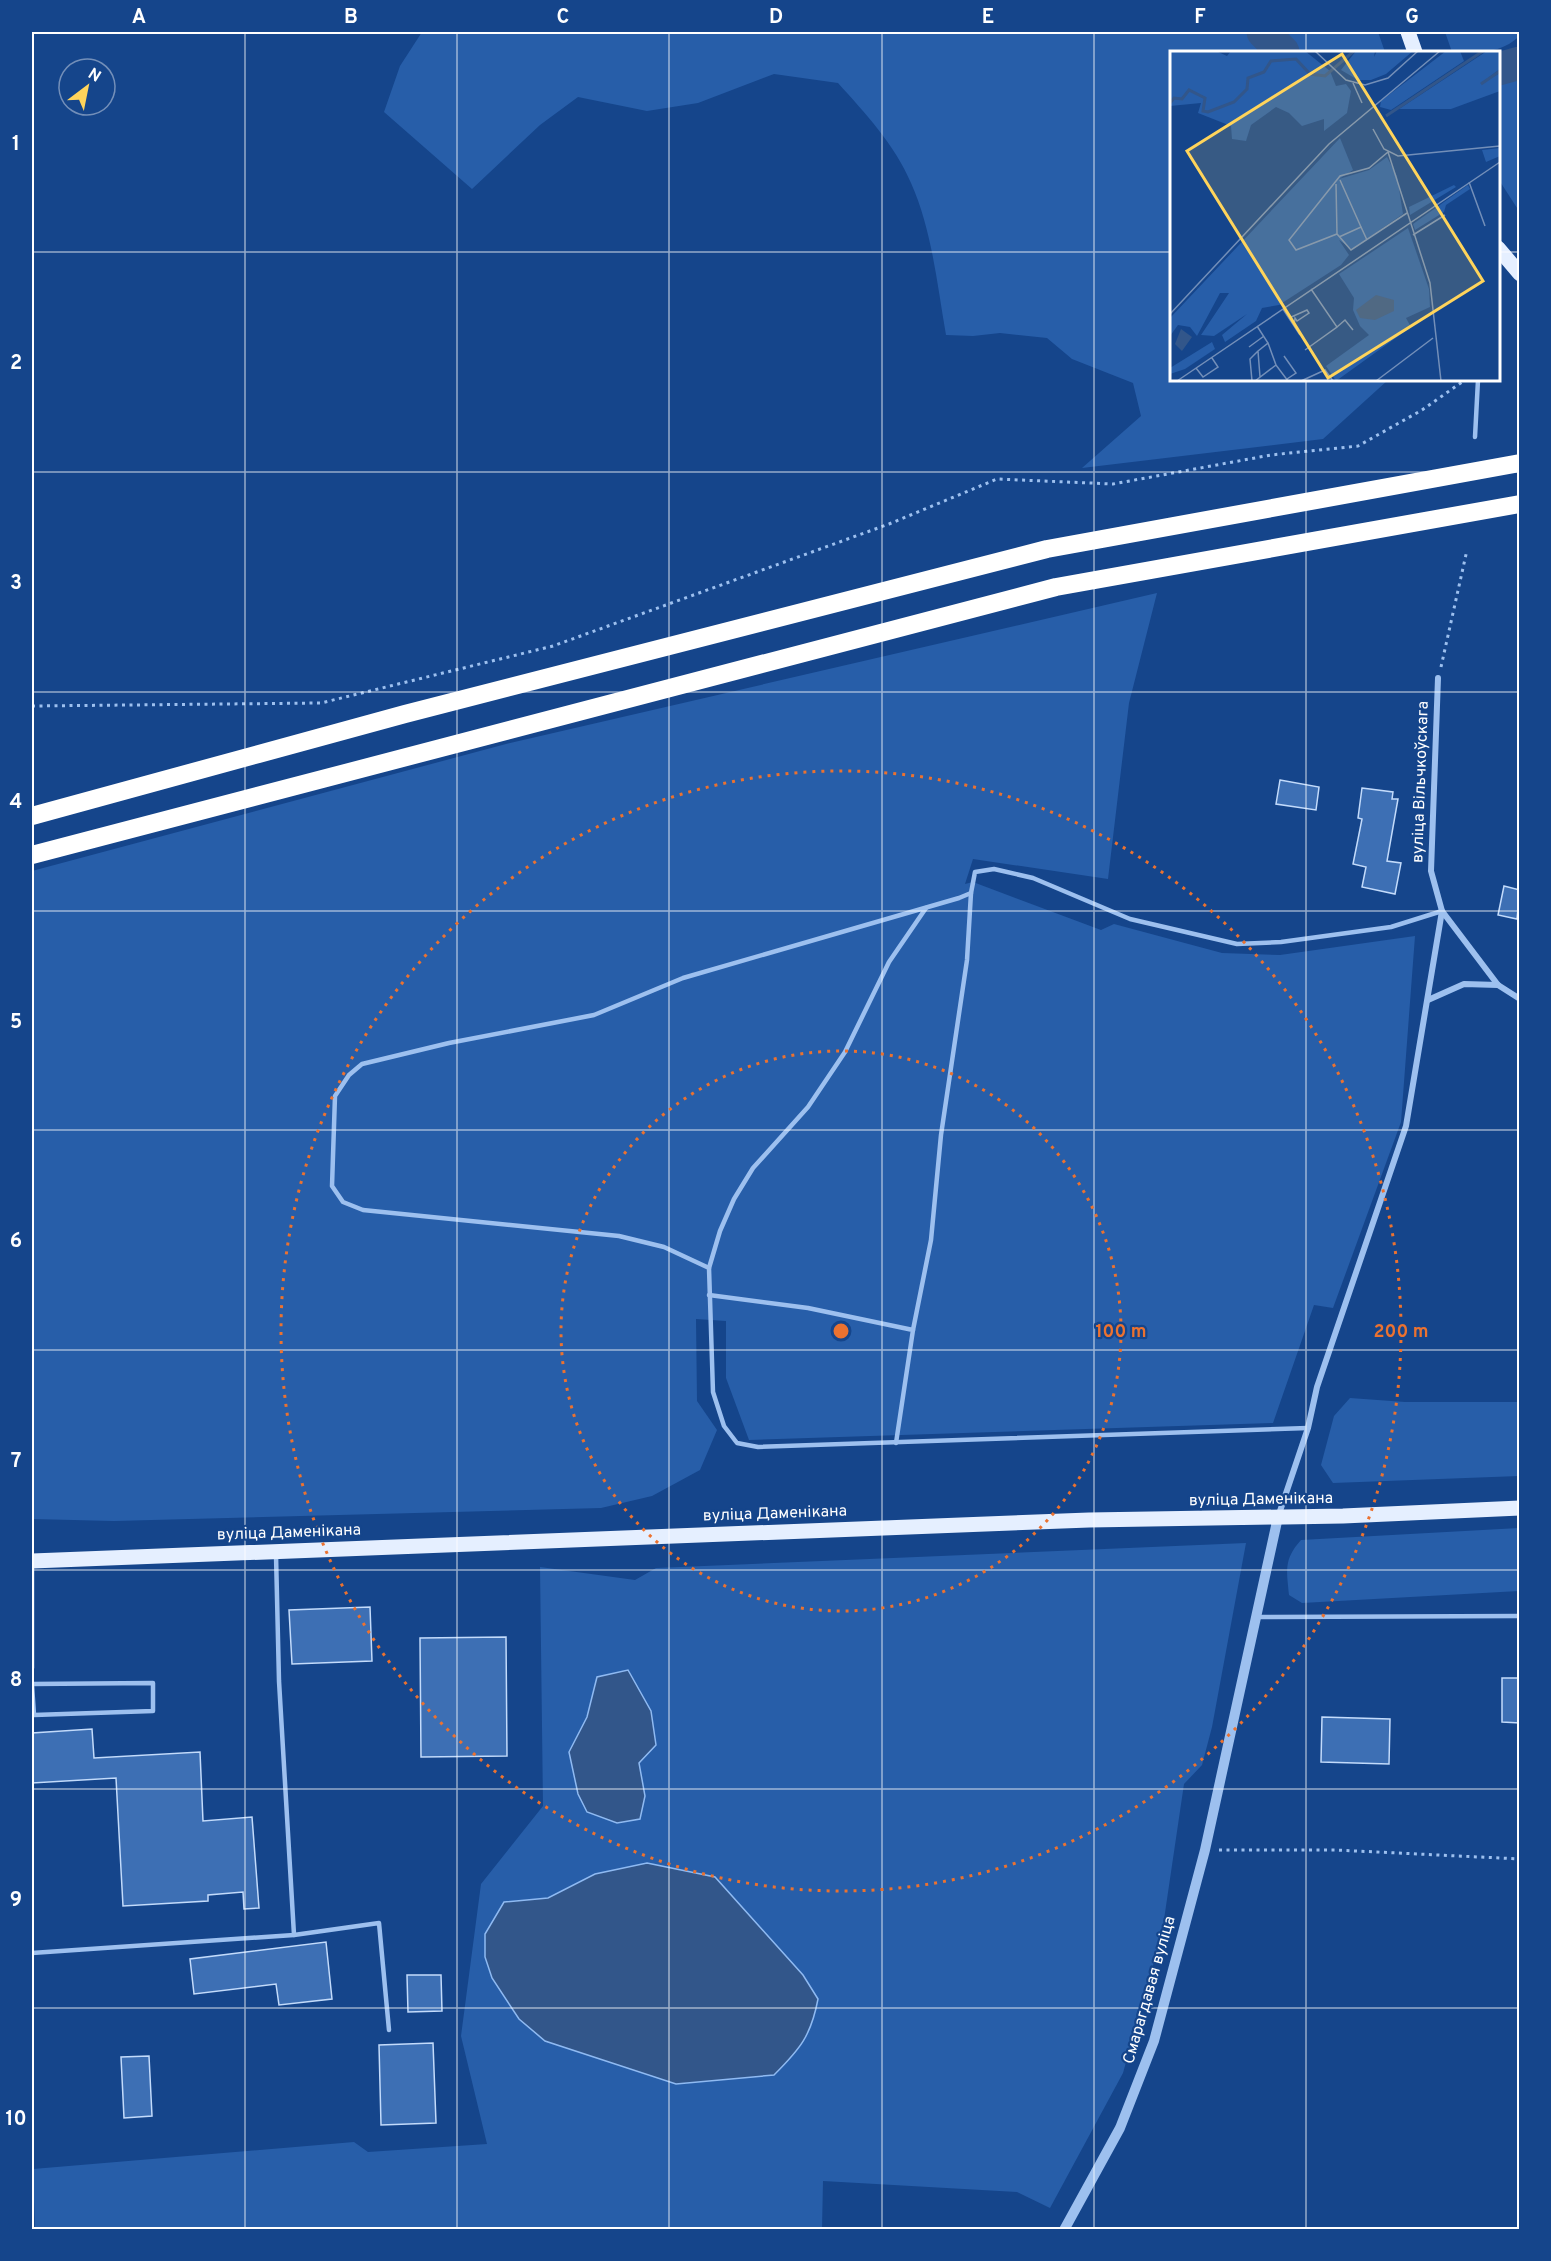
<svg xmlns="http://www.w3.org/2000/svg" width="1551" height="2261" font-family="Overpass,sans-serif">
<style>
.green{fill:#275ea9}
.water{fill:#32568a;stroke:#8fbaf2;stroke-width:1.5}
.lines{fill:none;stroke-linecap:round;stroke-linejoin:round}
.river{stroke:#32568a;stroke-width:33}
.building{fill:#3d6fb4;stroke:#c3dbfb;stroke-width:1.5}
.path{stroke:#9dc0ef;stroke-width:3;stroke-dasharray:3 4.5;stroke-linecap:butt}
.service{stroke:#9dc0ef;stroke-width:4.5}
.minor{stroke:#9dc0ef;stroke-width:6}
.tertiary{stroke:#9dc0ef;stroke-width:10}
.primary{stroke:#e5efff;stroke-width:15}
.motorway{stroke:#fff;stroke-width:18}
.grid{fill:none;stroke:#fff;stroke-width:1.5;stroke-opacity:0.55}
.ring{fill:none;stroke:#eb7230;stroke-width:3;stroke-dasharray:3 6}
.labels{text-anchor:middle;dominant-baseline:central;stroke-width:4.5;stroke-linejoin:round;paint-order:stroke}
.street-label{font-size:16px;fill:#fff;stroke:#15458b}
.inset-river{fill:none;stroke:#32568a;stroke-width:3}
.inset-road{fill:none;stroke:#738fb9;stroke-width:1.5}
.view{fill:#ffd45b;fill-opacity:0.15;stroke:#ffd45b;stroke-width:3}
.inset-edge{fill:none;stroke:#fff;stroke-width:3}
.centre{fill:#eb7230;stroke:#15458b;stroke-width:3}
.ring-label{font-size:18px;text-anchor:middle;font-weight:bold;fill:#eb7230;stroke:#15458b;stroke-width:4.5;stroke-linejoin:round;paint-order:stroke}
.neatline{fill:none;stroke:#fff;stroke-width:2}
.grid-label{font-size:20px;text-anchor:middle;font-weight:bold;fill:#fff}
</style>
<rect width="100%" height="100%" fill="#15458b"/>
<g class="green">
<path d="M 422,32 L 1378,32 L 1385,52 L 1172,52 L 1172,380 L 1388,380 L 1323,439 L 1082,468 L 1141,416 L 1133,383 L 1072,359 L 1047,338 L 1000,333 L 973,336 L 946,335 C 937,284 932,230 911,183 C 895,145 865,113 838,83 L 774,74 L 698,103 L 647,111 L 578,97 L 540,125 L 472,189 L 384,112 L 400,66 Z"/>
<path d="M 1445,32 L 1519,32 L 1520,35 C 1503,54 1475,53 1452,52 Z"/>
<polygon points="1519,77 1520,77 1519,211 1499,180 1499,83"/>
<polygon points="1157,593 1129,703 1108,879 973,859 965,884 973,882 1101,930 1114,924 1222,953 1280,955 1415,936 1401,1122 1333,1308 1314,1305 1273,1423 749,1440 726,1378 726,1321 696,1319 697,1401 717,1430 700,1470 652,1496 601,1508 114,1521 32,1519 32,871 506,744"/>
<polygon points="1350,1398 1405,1402 1519,1402 1519,1476 1333,1483 1321,1465 1334,1416"/>
<path d="M 1519,1528 L 1519,1591 L 1302,1603 L 1289,1595 C 1287,1571 1283,1560 1301,1540 Z"/>
<polygon points="1246,1543 1212,1727 1202,1765 1184,1784 1162,1933 1123,2073 1050,2208 1017,2192 823,2181 822,2229 35,2230 33,2169 354,2142 368,2152 487,2144 461,2036 481,1884 543,1806 540,1567 635,1580 656,1568"/>
</g>
<g class="water">
<polygon points="628,1670 651,1711 656,1745 639,1763 645,1796 640,1819 617,1823 587,1812 578,1794 569,1752 587,1717 597,1677"/>
<path d="M 647,1863 L 715,1877 L 803,1975 L 818,1999 C 811,2036 800,2049 774,2075 L 676,2084 L 545,2041 L 519,2019 L 492,1978 L 485,1957 L 485,1934 L 504,1902 L 548,1898 L 595,1874 Z"/>
</g>
<g class="lines">
<g class="river">
<polyline points="1263,32 1283,52"/>
<polyline points="1498,69 1520,63"/>
</g>
</g>
<g class="building">
<polygon points="1280,780 1319,787 1316,810 1276,804"/>
<polygon points="1362,788 1393,792 1392,799 1398,799 1387,861 1401,863 1395,894 1362,887 1366,867 1353,864 1362,819 1358,818"/>
<polygon points="1504,886 1520,890 1517,919 1498,915"/>
<polygon points="370,1607 372,1661 292,1664 289,1610"/>
<polygon points="506,1637 507,1756 421,1757 420,1638"/>
<polygon points="1502,1678 1520,1678 1520,1723 1502,1722"/>
<polygon points="1322,1717 1390,1719 1389,1764 1321,1762"/>
<polygon points="92,1729 94,1758 200,1752 203,1821 252,1817 259,1908 244,1909 243,1892 208,1895 208,1901 123,1906 116,1778 32,1783 32,1733"/>
<polygon points="326,1942 332,1999 279,2005 276,1984 194,1994 190,1959"/>
<polygon points="407,1975 441,1975 442,2011 408,2012"/>
<polygon points="433,2043 436,2123 381,2125 379,2045"/>
<polygon points="149,2056 152,2116 124,2118 121,2057"/>
</g>
<g class="lines">
<g class="path">
<polyline points="1441,667 1467,550"/>
<polyline points="32,706 321,703 553,646 889,524 997,479 1113,484 1271,455 1358,446 1422,410 1465,380"/>
<polyline points="1219,1850 1336,1850 1520,1859"/>
</g>
<g class="service">
<polyline points="1475,437 1478,380"/>
<polyline points="709,1268 720,1231 734,1199 753,1168 808,1107 845,1052 889,962 926,908"/>
<polyline points="709,1295 808,1308 913,1330 896,1443"/>
<polyline points="913,1330 931,1240 941,1135 967,960 971,893"/>
<polyline points="1308,1428 758,1447 737,1443 724,1426 713,1392 709,1268 664,1247 619,1236 363,1210 343,1202 332,1186 335,1096 349,1075 362,1064 449,1043 594,1015 683,978 959,898 971,893 975,872 994,869 1033,878 1130,919 1237,944 1281,942 1391,927 1442,911"/>
<polyline points="1256,1617 1520,1616"/>
<polyline points="32,1668 32,1562"/>
<polyline points="32,1684 153,1683 153,1711 34,1715 32,1685"/>
<polyline points="294,1935 379,1923 389,2030"/>
<polyline points="32,1953 294,1935 279,1681 276,1555"/>
</g>
<g class="minor">
<polyline points="1438,678 1431,871 1442,911 1498,985 1520,999"/>
<polyline points="1428,1000 1464,984 1498,985"/>
<polyline points="1278,1517 1308,1428 1317,1387 1406,1126 1442,911"/>
</g>
<polyline class="tertiary" points="1064,2230 1120,2128 1154,2041 1205,1850 1278,1517"/>
<g class="primary">
<polyline points="1408,32 1415,52"/>
<polyline points="1498,248 1520,274"/>
<polyline points="32,1561 1089,1520 1343,1516 1520,1508"/>
</g>
<g class="motorway">
<polyline points="32,816 405,714 1047,549 1520,463"/>
<polyline points="32,855 1056,587 1520,504"/>
</g>
</g>
<path class="grid" d="M 245,32 L 245,2230M 457,32 L 457,2230M 669,32 L 669,2230M 882,32 L 882,2230M 1094,32 L 1094,2230M 1306,32 L 1306,52M 32,252 L 1172,252M 1498,252 L 1520,252M 1306,380 L 1306,2230M 32,472 L 1520,472M 32,692 L 1520,692M 32,911 L 1520,911M 32,1130 L 1520,1130M 32,1350 L 1520,1350M 32,1570 L 1520,1570M 32,1789 L 1520,1789M 32,2008 L 1520,2008"/>
<g class="ring">
<circle cx="841" cy="1331" r="280"/>
<circle cx="841" cy="1331" r="560"/>
</g>
<g class="labels">
<g class="street-label">
<text transform="translate(1421 782) rotate(-88)">вуліца Вільчкоўскага</text>
<text transform="translate(1261 1500) rotate(-1)">вуліца Даменікана</text>
<text transform="translate(775 1514) rotate(-2)">вуліца Даменікана</text>
<text transform="translate(289 1533) rotate(-2)">вуліца Даменікана</text>
<text transform="translate(1150 1990) rotate(-74)">Смарагдавая вуліца</text>
</g>
</g>
<g transform="translate(1170 51)">
<rect width="330" height="330" fill="#15458b"/>
<path d="M 0,0 L 46,0 L 57,5 L 61,0 L 135,0 L 160,20 L 166,35 L 176,33 L 181,40 L 177,62 L 154,80 L 154,68 L 132,75 L 119,62 L 106,56 L 81,74 L 76,90 L 62,88 L 61,75 L 28,62 L 31,52 L 0,55 ZM 186,0 L 205,0 L 204,6 L 207,0 L 243,0 L 216,23 L 201,29 L 188,29 L 171,19 ZM 276,0 L 290,0 L 294,10 L 221,59 L 210,56 L 211,50 ZM 317,0 L 330,0 L 330,18 L 310,33 L 330,22 L 330,40 L 281,58 L 229,58 ZM 170,87 L 183,119 L 169,128 L 199,119 L 217,106 L 227,125 L 233,163 L 182,198 L 169,189 L 179,204 L 171,214 L 109,254 L 92,257 L 86,270 L 55,291 L 52,284 L 77,263 L 44,285 L 31,284 L 59,242 L 50,242 L 27,285 L 20,276 L 8,274 L 0,285 L 0,267 ZM 330,97 L 330,105 L 316,111 L 312,99 ZM 284,134 L 286,136 L 240,164 L 239,156 ZM 298,134 L 300,138 L 276,154 L 274,161 L 245,179 L 243,173 ZM 238,177 L 259,238 L 260,256 L 236,267 L 241,276 L 166,330 L 156,315 L 199,284 L 190,275 L 183,259 L 184,247 L 169,223 ZM 42,291 L 45,298 L 15,318 L 0,323 L 0,317 Z" fill="#275ea9"/>
<path d="M 206,244 L 224,249 L 224,260 L 205,269 L 190,267 L 186,259 ZM 11,278 L 22,286 L 12,300 L 5,293 Z" fill="#32568a"/>
<path class="inset-river" d="M 311,33 L 330,20M 0,52 L 4,47 L 12,48 L 19,39 L 35,47 L 33,60 L 38,61 L 64,51 L 77,38 L 78,27 L 94,21 L 101,10 L 126,8 L 140,23 L 155,25 L 184,0M 216,65 L 313,0"/>
<path class="inset-road" d="M 145,0 L 176,29 L 195,34 L 218,27 L 248,0M 183,32 L 192,52M 203,78 L 214,98 L 228,105 L 330,95M 170,129 L 191,176M 299,131 L 315,175M 166,133 L 167,183M 237,162 L 181,199 L 167,183 L 126,199 L 119,189 L 170,125 L 199,117 L 218,101 L 260,232 L 271,330M 243,184 L 275,164M 169,186 L 191,176 L 197,189M 113,258 L 130,284M 0,263 L 159,93 L 270,0M 119,267 L 137,259 L 139,262 L 127,270 L 125,267 L 124,275M 87,275 L 98,292 L 88,300 L 90,326M 167,276 L 175,269 L 183,279M 98,292 L 106,314M 79,296 L 94,285M 135,299 L 167,276 L 141,238M 114,305 L 126,322 L 117,328M 26,317 L 33,326 L 48,316 L 42,307M 7,330 L 330,111M 82,330 L 80,308 L 88,300M 85,330 L 106,314 L 118,330M 131,330 L 155,319 L 163,330M 206,330 L 263,287"/>
<path class="view" d="M 172,3 L 313,230 L 158,327 L 17,100 Z"/>
<rect width="330" height="330" class="inset-edge"/>
</g>
<circle cx="841" cy="1331" r="9" class="centre"/>
<g class="ring-label">
<text x="1121" y="1337">100 m</text>
<text x="1401" y="1337">200 m</text>
</g>
<rect width="1551" height="2261" fill="none" stroke="#15458b" stroke-width="66"/>
<g transform="translate(87 87) rotate(32)"><circle r="28" fill="#15458b" stroke="#738fb9" stroke-width="1.5"/>
<path d="M0-4.5L10 22L0 15L-10 22Z" fill="#ffd45b"/>
<text y="-9" font-size="16" font-weight="bold" text-anchor="middle" fill="#ffffff">N</text>
</g>
<rect x="33" y="33" width="1485" height="2195" class="neatline"/>
<g class="grid-label">
<text x="139" y="23">A</text>
<text x="351" y="23">B</text>
<text x="563" y="23">C</text>
<text x="776" y="23">D</text>
<text x="988" y="23">E</text>
<text x="1200" y="23">F</text>
<text x="1412" y="23">G</text>
<text x="16" y="150">1</text>
<text x="16" y="369">2</text>
<text x="16" y="589">3</text>
<text x="16" y="808">4</text>
<text x="16" y="1028">5</text>
<text x="16" y="1247">6</text>
<text x="16" y="1467">7</text>
<text x="16" y="1686">8</text>
<text x="16" y="1906">9</text>
<text x="16" y="2125">10</text>
</g>
</svg>
